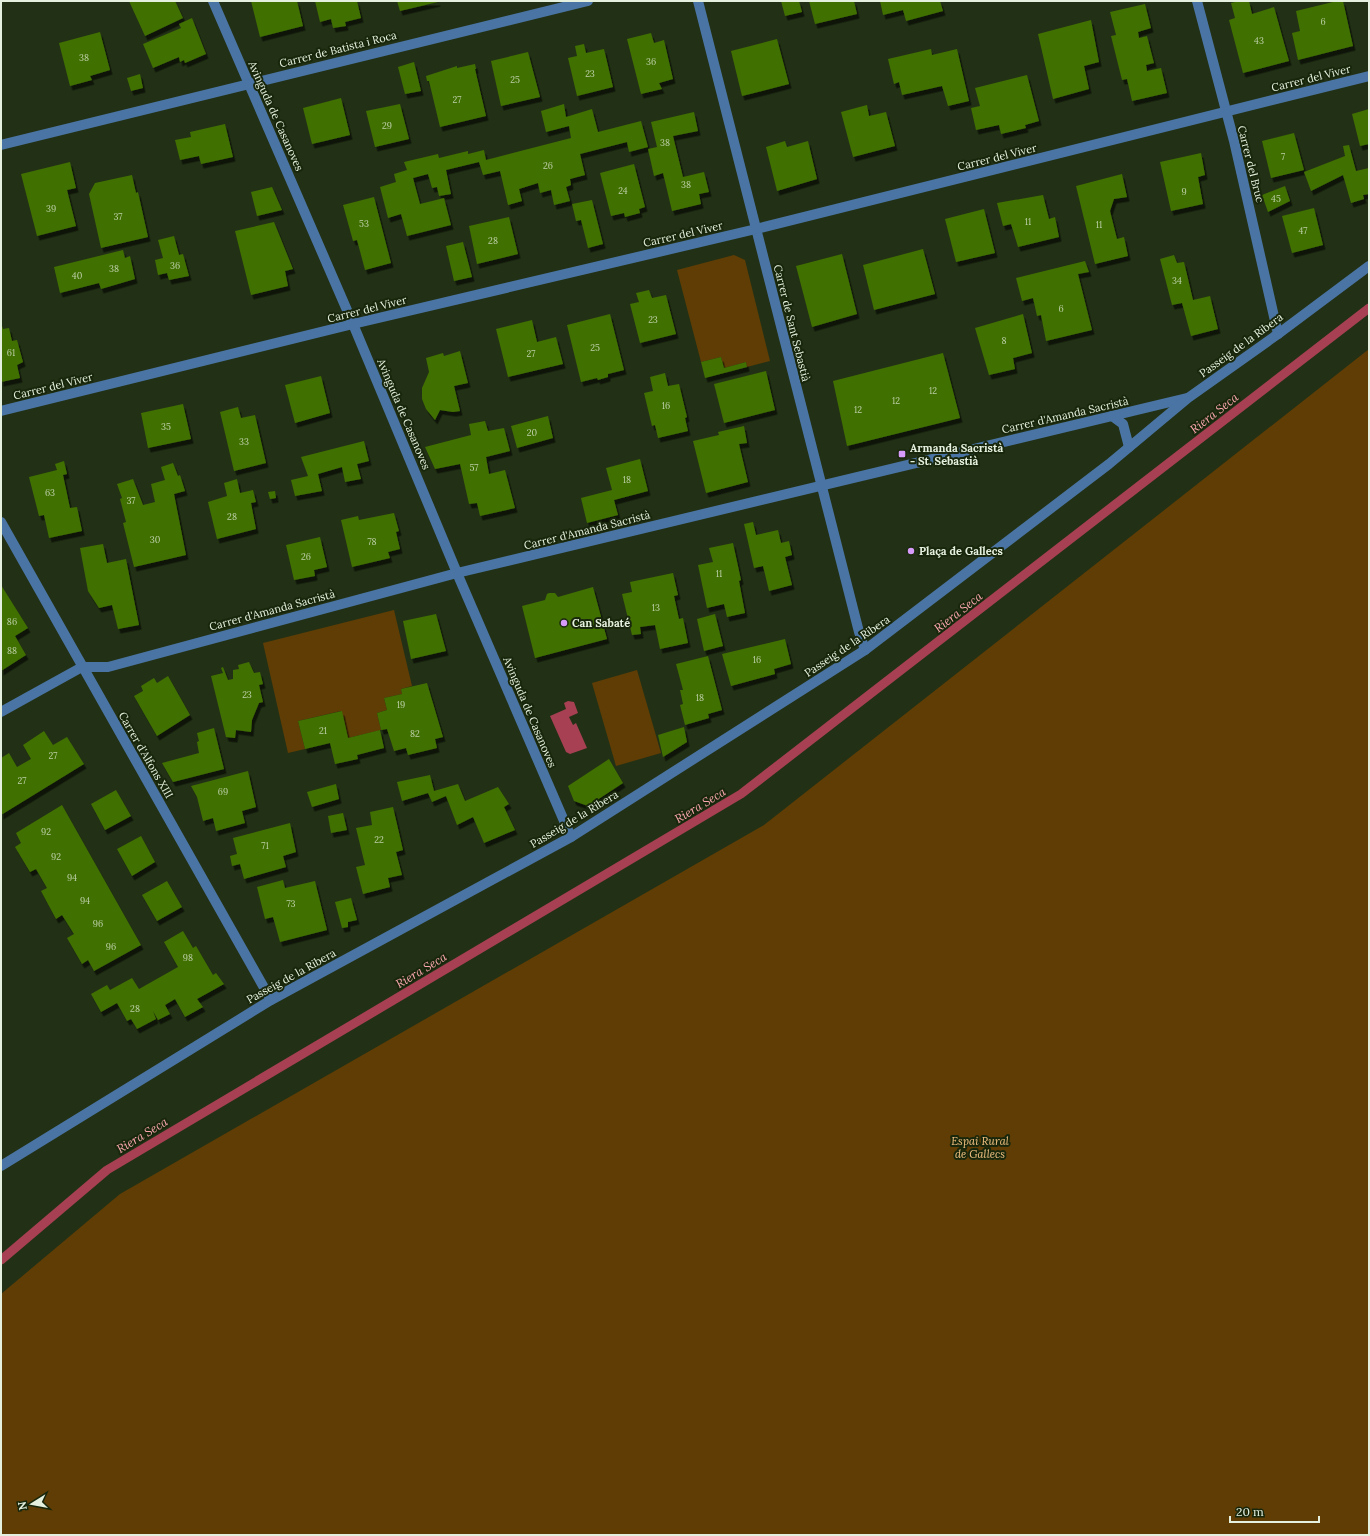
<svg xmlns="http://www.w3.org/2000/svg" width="1370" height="1536" font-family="Lora,serif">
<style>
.green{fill:#603d05}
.water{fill:#a74053}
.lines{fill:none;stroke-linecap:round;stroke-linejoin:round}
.stream{stroke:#a74053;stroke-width:9}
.building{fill:#416f01;filter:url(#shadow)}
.minor{stroke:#4a74a4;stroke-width:10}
.poi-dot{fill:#d79bf9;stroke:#18270b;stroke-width:1.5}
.labels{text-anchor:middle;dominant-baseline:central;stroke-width:4;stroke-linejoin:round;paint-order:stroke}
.number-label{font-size:9px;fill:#bdd0a8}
.street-label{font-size:11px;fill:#e6f0df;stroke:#18270b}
.poi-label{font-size:11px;font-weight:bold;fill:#e6f0df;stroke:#18270b;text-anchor:start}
.park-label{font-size:11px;font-style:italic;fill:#f6c383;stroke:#18270b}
.water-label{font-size:12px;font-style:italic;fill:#fba7b0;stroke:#18270b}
</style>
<defs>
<filter id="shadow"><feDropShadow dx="2.5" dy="4.5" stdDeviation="0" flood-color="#0009"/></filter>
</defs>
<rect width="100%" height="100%" fill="#223115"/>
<g class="green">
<polygon points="734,255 745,260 770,361 747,367 746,362 724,368 721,357 701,362 677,270"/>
<polygon points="1369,349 1369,1535 1,1535 1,1294 120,1194 764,825"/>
<polygon points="394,610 412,686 401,689 402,694 384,698 387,710 377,713 381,730 348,738 341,711 298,721 305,749 288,753 263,643"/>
<polygon points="637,670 661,753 616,766 592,683"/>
</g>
<polygon class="water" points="568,701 574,702 578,713 569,717 573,725 576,723 587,748 570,754 566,752 550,716 566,709 564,703"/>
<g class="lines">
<polyline class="stream" points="1,1260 107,1170 741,794 1369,308"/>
</g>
<g class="building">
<polygon points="129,1 175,1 183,18 145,36"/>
<polygon points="251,1 297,1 303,26 260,37"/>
<polygon points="315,1 357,1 361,18 345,22 346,26 333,28 331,19 320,22"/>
<polygon points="397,1 438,1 438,2 400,11"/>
<polygon points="781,1 799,1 802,12 785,16"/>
<polygon points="809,1 854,1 857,14 815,24"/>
<polygon points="880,1 940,1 943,11 906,21 903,10 883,15"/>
<polygon points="1239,1 1249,1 1252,14 1274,7 1289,61 1243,73 1229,20 1235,18 1231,3"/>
<polygon points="1337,1 1343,1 1353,46 1298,60 1292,33 1300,31 1296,11"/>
<polygon points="1145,4 1151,28 1138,32 1139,38 1147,36 1154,63 1146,65 1147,71 1161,68 1167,93 1132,101 1127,79 1122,80 1111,36 1116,35 1110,12"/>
<polygon points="192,18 206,54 185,63 184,60 180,62 179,57 153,68 143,44 181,28 179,24"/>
<polygon points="1091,20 1099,62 1084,66 1089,89 1053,99 1038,34"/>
<polygon points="100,32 110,70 90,76 92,80 70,86 59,43"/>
<polygon points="651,33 654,43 664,40 673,79 659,83 662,89 641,94 627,39"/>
<polygon points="777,39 789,84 742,96 731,51"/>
<polygon points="584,44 586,53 604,49 613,87 577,96 568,58 577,56 575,46"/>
<polygon points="931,49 932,55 957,49 969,101 948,106 942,86 902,95 899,82 894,84 888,59"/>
<polygon points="528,52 540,97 501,106 491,61"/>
<polygon points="414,62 421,91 405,94 398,67"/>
<polygon points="475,64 476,69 475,69 486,116 440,127 429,81 427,81 426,76 457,66 457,68"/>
<polygon points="140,74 143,88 131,91 127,78"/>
<polygon points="1027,75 1039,121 1025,125 1026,128 1001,134 999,125 976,130 971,108 980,106 975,88"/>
<polygon points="341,98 350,135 312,144 303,108"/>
<polygon points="400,104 409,139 375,147 366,111"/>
<polygon points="564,104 566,117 592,109 598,132 641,121 648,147 629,152 627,142 580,154 585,175 570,179 571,185 566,187 570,201 554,205 551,190 540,193 538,183 519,189 522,201 508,205 500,171 483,175 479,162 446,170 451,194 439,196 437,187 432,188 428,174 413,178 420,204 444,198 451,225 407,236 401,214 388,218 380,187 396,182 394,174 407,170 404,162 438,154 439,158 468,151 468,154 484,150 486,160 571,138 569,126 546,132 541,111"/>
<polygon points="867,105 869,116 886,112 895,146 853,157 841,112"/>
<polygon points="1369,109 1369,144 1360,146 1352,114"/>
<polygon points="694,112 698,131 673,136 683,177 704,172 709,192 699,194 701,204 672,211 663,173 654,176 648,149 657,147 651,122"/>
<polygon points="225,124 233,157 201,164 199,156 180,160 175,140 191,137 190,132"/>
<polygon points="1294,133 1304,170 1271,178 1262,141"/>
<polygon points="785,141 787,147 808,141 817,179 777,191 766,147"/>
<polygon points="1349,145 1356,171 1369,168 1369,194 1363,195 1364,199 1351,203 1343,175 1311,191 1304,172 1345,156 1343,146"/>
<polygon points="1201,153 1205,175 1198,177 1203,204 1171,211 1160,162"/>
<polygon points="70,162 76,188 67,190 76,226 37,236 21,174"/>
<polygon points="634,164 645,207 639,209 640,213 625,217 624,213 611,216 600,173"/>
<polygon points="1122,174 1127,197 1114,199 1110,211 1117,239 1124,237 1128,256 1095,264 1076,186"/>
<polygon points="132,175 136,193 138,192 148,237 101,248 89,194 95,183"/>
<polygon points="1285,186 1290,201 1268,212 1262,195"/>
<polygon points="272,187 282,210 257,216 251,192"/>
<polygon points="1043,195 1049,219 1055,217 1059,237 1018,247 1011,224 1003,226 997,203"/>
<polygon points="374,197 391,263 365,270 357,240 353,241 343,205"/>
<polygon points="592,200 603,244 588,248 581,220 576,221 572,204"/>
<polygon points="1314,208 1323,245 1292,253 1282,216"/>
<polygon points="984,209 995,253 956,262 945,219"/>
<polygon points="509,217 518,254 477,264 469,226"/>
<polygon points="274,222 293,269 285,271 288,286 251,295 235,231"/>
<polygon points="174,236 179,255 183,254 189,276 169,280 167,273 158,275 155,260 163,258 158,240"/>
<polygon points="463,242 472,277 454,281 446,246"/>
<polygon points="923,249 935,294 874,310 863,265"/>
<polygon points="123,250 125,258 130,256 135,279 101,289 99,283 60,293 54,267"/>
<polygon points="842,254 857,314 812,327 796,266"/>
<polygon points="1174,255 1177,263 1184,262 1193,300 1210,296 1218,329 1191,336 1182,303 1172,305 1160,259"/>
<polygon points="1085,261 1089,272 1078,274 1092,330 1046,341 1041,315 1037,316 1033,298 1022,301 1016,278"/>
<polygon points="649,290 652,298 666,295 676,334 640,343 630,304 639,302 636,293"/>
<polygon points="610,314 624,370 608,374 608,377 598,380 597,378 581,382 567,325"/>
<polygon points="1023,314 1032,353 1013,358 1015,369 989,375 975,328"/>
<polygon points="532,320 537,342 556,337 563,364 508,377 496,329"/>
<polygon points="1,323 3,329 9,328 12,341 17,340 23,362 17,365 20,378 1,382"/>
<polygon points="460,351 468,383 454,386 460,411 453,412 440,410 435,420 426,409 422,399 422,388 429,372 426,358 443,353 444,356"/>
<polygon points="943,353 960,418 847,446 833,381"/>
<polygon points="721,357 724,368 746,362 747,367 705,378 701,362"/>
<polygon points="766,371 775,410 724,423 714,384"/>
<polygon points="665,373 668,386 679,384 687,417 685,418 688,431 658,438 655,425 652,426 644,393 653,391 650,377"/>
<polygon points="321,376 330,413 295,423 285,385"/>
<polygon points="183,404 191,439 148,448 141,413"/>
<polygon points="238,407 241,418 255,415 266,463 234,471 220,412"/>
<polygon points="548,416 553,438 517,448 511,426"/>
<polygon points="485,421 488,431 504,428 510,451 486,457 489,474 505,470 515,508 480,516 477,503 469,504 460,464 435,469 425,447 471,435 469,424"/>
<polygon points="744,426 747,443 739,444 748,482 706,493 693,441 719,435 718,432"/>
<polygon points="364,441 369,461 357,464 361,479 345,482 342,467 318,474 322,491 295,496 291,480 308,476 301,457"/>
<polygon points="640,459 648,491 614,500 618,515 587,523 581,498 612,490 606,468"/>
<polygon points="64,461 67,474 63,475 70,508 77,507 82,531 49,538 44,515 39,516 29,477 57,470 55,464"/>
<polygon points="173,463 178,476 180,475 185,491 174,494 186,555 134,567 123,523 126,522 120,499 122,498 117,484 133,479 143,505 155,502 151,484 165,480 161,467"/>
<polygon points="237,479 240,493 253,490 256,502 251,503 256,529 217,539 208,502 227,496 224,483"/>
<polygon points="275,491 276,498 270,499 268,492"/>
<polygon points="394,513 399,531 396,532 400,549 388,552 390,558 352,567 341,520 358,516 359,520"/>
<polygon points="753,522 756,535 778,530 781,543 789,541 792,555 785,557 792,585 769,591 763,566 754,568 744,524"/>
<polygon points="320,537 327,567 314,570 315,576 294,580 286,545"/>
<polygon points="733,543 741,580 739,581 745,613 727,617 724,604 707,608 698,565 713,562 709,548"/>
<polygon points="103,544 107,563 126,559 139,625 118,629 112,605 99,608 88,591 80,548"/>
<polygon points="673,573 678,595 674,596 679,619 683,618 688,643 660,649 655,625 640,627 641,634 632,635 622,594 632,592 630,582"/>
<polygon points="1,585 28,628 15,636 26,655 1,671"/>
<polygon points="593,587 607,639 535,658 522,606 545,600 547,594 549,593 555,593 558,597"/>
<polygon points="436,614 446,651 411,659 403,621"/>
<polygon points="715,614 723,646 704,651 697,619"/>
<polygon points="785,639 791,664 774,669 775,674 731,686 722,654"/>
<polygon points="708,656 722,710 708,714 709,718 685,725 680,705 683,704 680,690 683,690 676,664"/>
<polygon points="249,662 254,673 260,672 263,684 259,685 263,702 259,703 252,720 251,732 236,730 235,738 226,737 211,676 223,673 221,668 223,667 228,680 233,679 233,670 239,669 238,665"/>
<polygon points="168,676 190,715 157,736 134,696 143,691 141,686 154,678 157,683"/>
<polygon points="427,683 443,737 435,739 437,748 408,755 406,748 394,751 387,729 381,730 377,713 387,710 384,698 402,694 401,689"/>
<polygon points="342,711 348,738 380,730 384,748 357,755 358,759 335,764 330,743 305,749 298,721"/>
<polygon points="684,727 687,742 663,757 658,735"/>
<polygon points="214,728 224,769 173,782 162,763 199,753 197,742 199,741 197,733"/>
<polygon points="44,731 53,745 67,737 84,764 1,815 1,758 9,753 17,767 31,759 23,745"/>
<polygon points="609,759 623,783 588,806 574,801 568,786"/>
<polygon points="248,771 256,807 242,811 245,823 216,831 213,818 203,821 197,797 191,786"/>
<polygon points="430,775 434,791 458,784 465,801 498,787 509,804 504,807 515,830 484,843 473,817 457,825 446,796 432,802 428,793 402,801 397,782"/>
<polygon points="336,784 339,799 312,807 307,792"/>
<polygon points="116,790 131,816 105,830 91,804"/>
<polygon points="62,805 141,945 94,971 88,960 82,964 67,938 74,934 62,915 56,919 41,891 47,888 36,869 30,872 15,847 21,843 16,833"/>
<polygon points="393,807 403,850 396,852 402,875 388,878 390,887 363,894 356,867 365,865 356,828 372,825 370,812"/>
<polygon points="343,813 347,830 331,833 328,816"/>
<polygon points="290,823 296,852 283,856 286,867 244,879 240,864 232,866 230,856 237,854 233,838"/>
<polygon points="141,836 155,862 132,876 117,849"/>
<polygon points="283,880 285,888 315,881 327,930 280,942 273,917 265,919 257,887"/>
<polygon points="167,881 182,907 157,921 142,895"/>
<polygon points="351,898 357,920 348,922 348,927 342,928 335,902"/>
<polygon points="183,931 193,948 196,946 213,975 216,973 224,984 197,999 203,1007 185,1017 175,999 165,1005 170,1014 158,1020 153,1011 156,1019 137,1029 131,1019 127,1021 117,1003 101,1012 91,994 107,985 110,990 132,978 139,989 178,967 164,942"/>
</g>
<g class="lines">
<g class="minor">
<polyline points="213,1 353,324 457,573 571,837"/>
<polyline points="698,1 859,632 865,650"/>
<polyline points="1197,1 1234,141 1278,334"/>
<polyline points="1,145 588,1"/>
<polyline points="1,411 353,324 756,229 1369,76"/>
<polyline points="1112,416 1123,424 1129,447"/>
<polyline points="1,522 271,1000"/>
<polyline points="1,712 82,667 108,667 457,573 1187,398"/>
<polyline points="1,1166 271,1000 571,837 865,650 1109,464 1188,398 1278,334 1369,266"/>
</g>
</g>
<g class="poi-dot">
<rect x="898" y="450" width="8" height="8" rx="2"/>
<circle cx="911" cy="551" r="4"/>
<circle cx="564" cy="623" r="4"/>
</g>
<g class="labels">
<g class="number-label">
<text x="1323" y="21">6</text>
<text x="1259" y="40">43</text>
<text x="84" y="57">38</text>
<text x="651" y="61">36</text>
<text x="590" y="73">23</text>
<text x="515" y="79">25</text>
<text x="457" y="99">27</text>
<text x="387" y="125">29</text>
<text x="665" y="142">38</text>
<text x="1283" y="156">7</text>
<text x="548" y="165">26</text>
<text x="686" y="184">38</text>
<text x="623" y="190">24</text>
<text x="1184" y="191">9</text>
<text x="1276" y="198">45</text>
<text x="51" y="208">39</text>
<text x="118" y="216">37</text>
<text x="1028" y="221">11</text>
<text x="364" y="223">53</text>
<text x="1099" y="224">11</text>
<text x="1303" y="230">47</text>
<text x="493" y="240">28</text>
<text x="175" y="265">36</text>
<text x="114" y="268">38</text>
<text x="77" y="275">40</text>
<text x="1177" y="280">34</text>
<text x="1061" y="308">6</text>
<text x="653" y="319">23</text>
<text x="1004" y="340">8</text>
<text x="595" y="347">25</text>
<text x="11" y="352">61</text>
<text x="531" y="353">27</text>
<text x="933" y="390">12</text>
<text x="896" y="400">12</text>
<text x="666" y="405">16</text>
<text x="858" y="409">12</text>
<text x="166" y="426">35</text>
<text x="532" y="432">20</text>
<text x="244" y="441">33</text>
<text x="474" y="467">57</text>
<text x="627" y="479">18</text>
<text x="50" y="492">63</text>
<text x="131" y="500">37</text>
<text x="232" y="516">28</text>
<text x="155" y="539">30</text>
<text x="372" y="541">78</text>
<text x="306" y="556">26</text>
<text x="719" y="573">11</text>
<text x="656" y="607">13</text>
<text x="12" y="621">86</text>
<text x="12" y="650">88</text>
<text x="757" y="659">16</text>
<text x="247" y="694">23</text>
<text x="700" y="697">18</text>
<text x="401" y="704">19</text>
<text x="323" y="730">21</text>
<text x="415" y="733">82</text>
<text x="53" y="755">27</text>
<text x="22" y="780">27</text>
<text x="223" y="791">69</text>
<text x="46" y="831">92</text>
<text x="379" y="839">22</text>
<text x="265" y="845">71</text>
<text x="56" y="856">92</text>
<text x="72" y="877">94</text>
<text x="85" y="900">94</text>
<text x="291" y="903">73</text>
<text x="98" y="923">96</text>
<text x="111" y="946">96</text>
<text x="188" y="957">98</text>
<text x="135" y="1008">28</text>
</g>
<g class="street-label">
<text transform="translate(338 49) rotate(-14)">Carrer de Batista i Roca</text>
<text transform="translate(1311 78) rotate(-14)">Carrer del Viver</text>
<text transform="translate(276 116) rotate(66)">Avinguda de Casanoves</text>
<text transform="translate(997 157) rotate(-14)">Carrer del Viver</text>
<text transform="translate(1251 164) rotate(76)">Carrer del Bruc</text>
<text transform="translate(683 234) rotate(-13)">Carrer del Viver</text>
<text transform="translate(367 309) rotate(-14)">Carrer del Viver</text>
<text transform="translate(792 323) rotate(76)">Carrer de Sant Sebastià</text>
<text transform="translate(1241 345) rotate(-36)">Passeig de la Ribera</text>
<text transform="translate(53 386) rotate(-14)">Carrer del Viver</text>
<text transform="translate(404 414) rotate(67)">Avinguda de Casanoves</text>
<text transform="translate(1065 415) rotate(-13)">Carrer d'Amanda Sacristà</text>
<text transform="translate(587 530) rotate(-14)">Carrer d'Amanda Sacristà</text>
<text transform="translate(272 610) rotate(-15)">Carrer d'Amanda Sacristà</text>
<text transform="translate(847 646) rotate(-34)">Passeig de la Ribera</text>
<text transform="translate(530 712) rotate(67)">Avinguda de Casanoves</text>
<text transform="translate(146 755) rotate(60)">Carrer d'Alfons XIII</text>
<text transform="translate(574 819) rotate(-31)">Passeig de la Ribera</text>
<text transform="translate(291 976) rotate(-29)">Passeig de la Ribera</text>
</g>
<g class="poi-label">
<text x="910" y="448">Armanda Sacristà<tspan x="910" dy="13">- St. Sebastià</tspan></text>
<text x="919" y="551">Plaça de Gallecs</text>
<text x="572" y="623">Can Sabaté</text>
</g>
<g class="park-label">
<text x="980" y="1141">Espai Rural<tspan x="980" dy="13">de Gallecs</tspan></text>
</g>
<g class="water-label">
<text transform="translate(1214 413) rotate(-38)">Riera Seca</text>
<text transform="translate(958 612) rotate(-38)">Riera Seca</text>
<text transform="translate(700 805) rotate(-31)">Riera Seca</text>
<text transform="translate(421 970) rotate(-31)">Riera Seca</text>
<text transform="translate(142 1135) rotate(-31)">Riera Seca</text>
</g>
</g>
<rect width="1370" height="1536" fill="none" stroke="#e6f0df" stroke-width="4"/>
<g transform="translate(32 1504) rotate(259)" stroke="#18270b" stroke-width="3" paint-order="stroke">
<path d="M0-3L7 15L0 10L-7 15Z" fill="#e6f0df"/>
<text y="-6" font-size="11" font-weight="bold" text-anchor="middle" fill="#e6f0df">N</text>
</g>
<path d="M1230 1516v6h89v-6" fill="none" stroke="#e6f0df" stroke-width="2"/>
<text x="1236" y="1516" font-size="12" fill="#e6f0df" stroke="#18270b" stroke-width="3" paint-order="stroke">20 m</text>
</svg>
